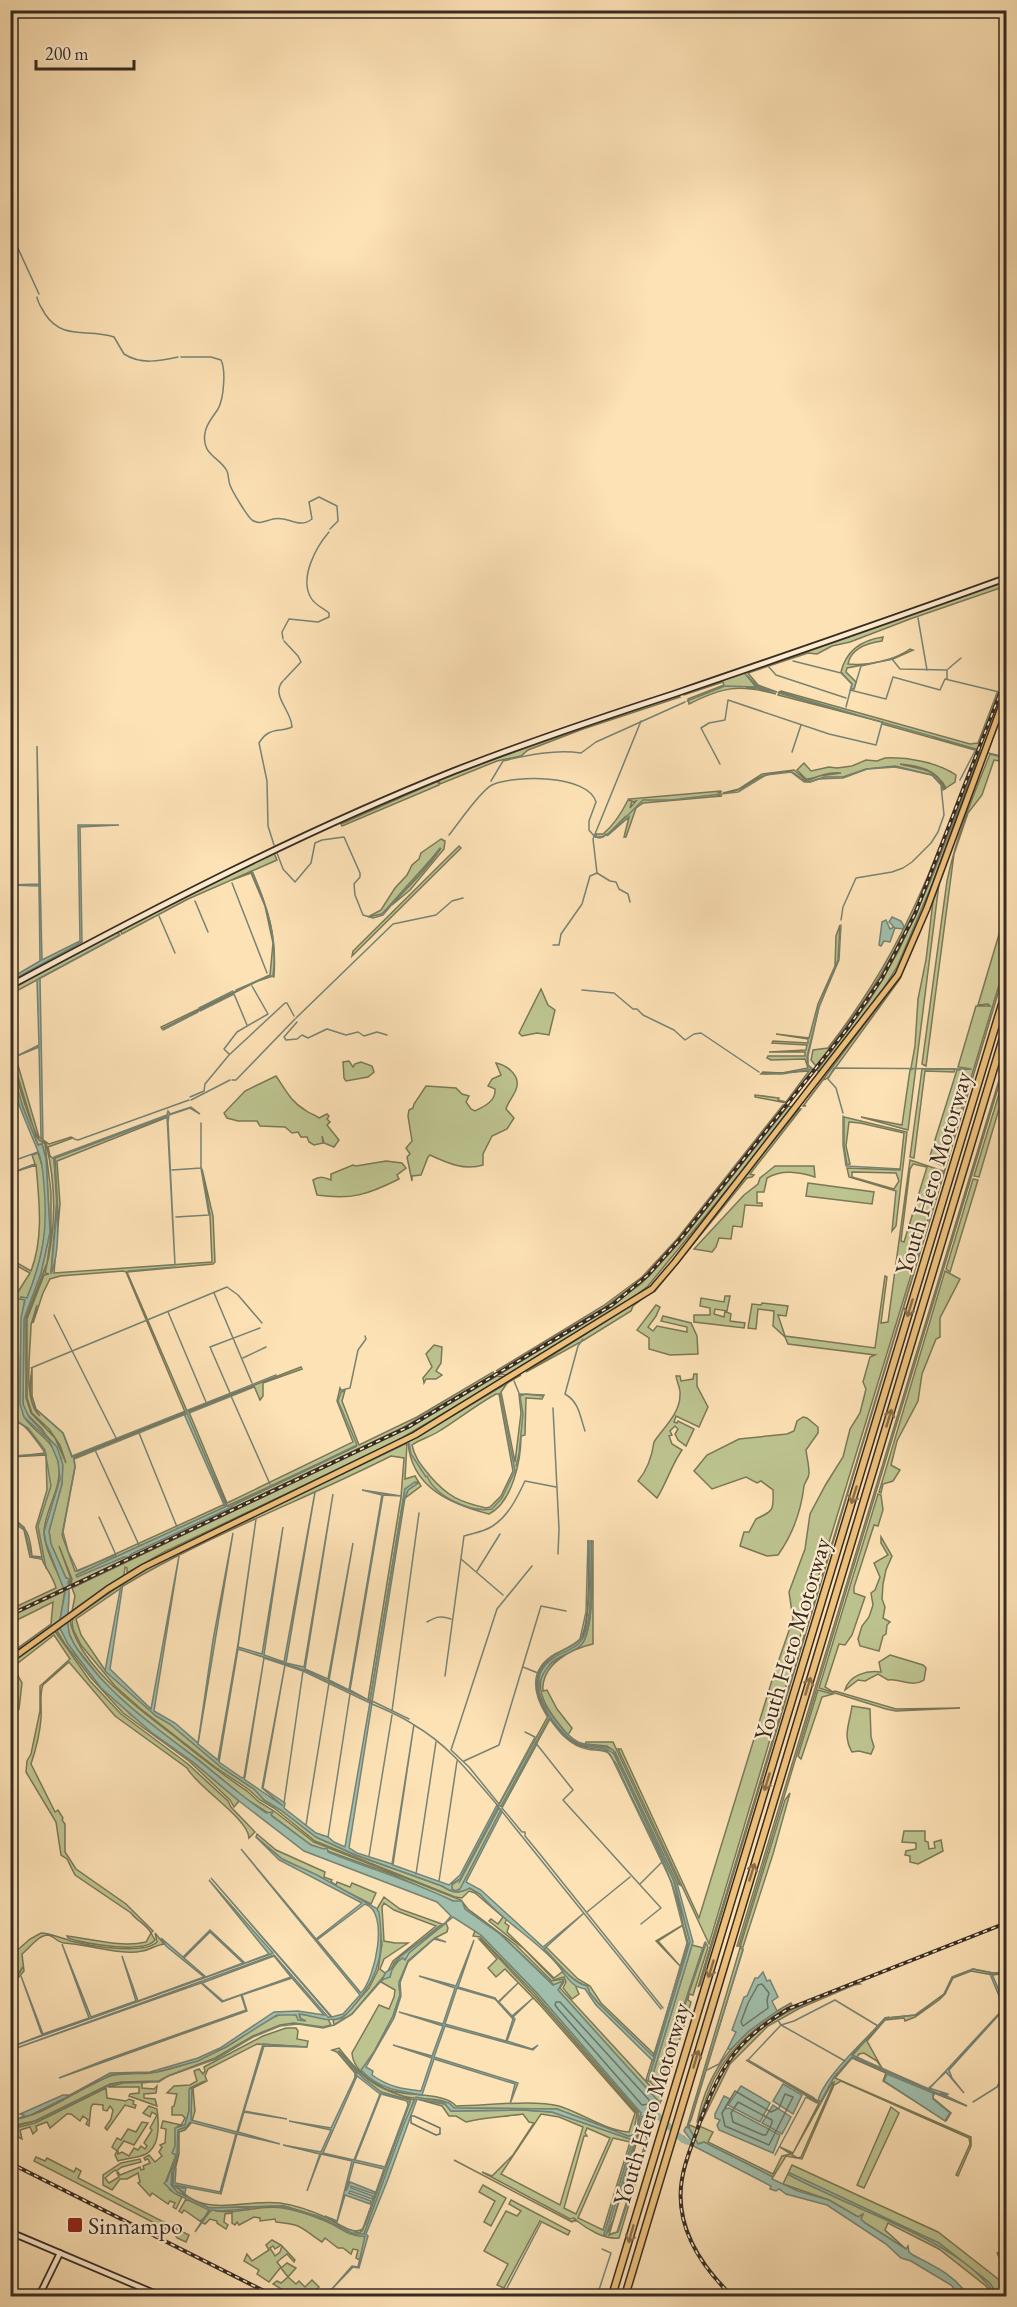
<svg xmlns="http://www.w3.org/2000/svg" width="1017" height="2307" font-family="'EB Garamond',serif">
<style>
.green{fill:#bdc490;stroke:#7a7859;stroke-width:1.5;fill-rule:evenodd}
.water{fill:#a0beab;stroke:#768374;stroke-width:1.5;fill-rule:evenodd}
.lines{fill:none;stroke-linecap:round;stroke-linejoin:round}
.shore{stroke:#6c7466;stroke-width:1.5}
.stream{stroke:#768374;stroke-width:1.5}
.river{stroke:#a0beab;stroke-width:6}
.secondary-casing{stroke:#372b22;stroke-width:8}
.primary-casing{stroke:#372b22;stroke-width:8}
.motorway-casing{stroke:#372b22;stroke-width:9}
.secondary{stroke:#feecd0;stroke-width:4.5}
.primary{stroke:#eec17b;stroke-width:5}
.motorway{stroke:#eec17b;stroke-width:6}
.rail-casing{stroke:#372b22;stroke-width:4}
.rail{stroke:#feecd0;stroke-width:1.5;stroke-dasharray:4.5;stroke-linecap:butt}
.oneway{stroke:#896e4a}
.poi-dot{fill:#8f2418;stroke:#feecd0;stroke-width:2}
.labels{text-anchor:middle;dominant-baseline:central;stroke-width:4.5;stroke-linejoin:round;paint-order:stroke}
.street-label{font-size:24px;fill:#372b22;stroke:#feecd0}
.poi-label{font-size:24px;fill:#372b22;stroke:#feecd0;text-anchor:start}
</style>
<rect width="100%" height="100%" fill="#fde2b6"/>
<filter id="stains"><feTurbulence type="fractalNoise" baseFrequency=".00333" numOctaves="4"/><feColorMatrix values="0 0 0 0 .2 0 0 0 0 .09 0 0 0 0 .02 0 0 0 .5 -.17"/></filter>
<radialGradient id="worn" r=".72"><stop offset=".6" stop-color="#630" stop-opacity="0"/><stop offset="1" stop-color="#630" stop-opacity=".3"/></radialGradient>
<g class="green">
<path d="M 1006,581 L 1006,586 L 910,619 L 850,642 L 832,646 L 817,654 L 808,653 L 748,673 L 758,685 L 777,692 L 758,687 L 747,676 L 756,687 L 746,688 L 758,688 L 776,694 C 738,684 723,687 689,704 L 688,699 L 724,685 L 723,682 L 684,695 L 682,693 Z"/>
<path d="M 883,637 L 882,641 C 867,643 851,648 848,664 C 867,666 895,660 910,649 L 913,650 L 893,659 L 847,668 L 846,672 L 856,682 L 854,689 L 851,689 L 852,684 L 841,672 C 846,651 862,640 883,637 Z"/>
<polygon points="781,691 970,744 978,743 997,693 1000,693 978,750 933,737 971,748 975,750 882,724 882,722 778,695 779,693 857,715 779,692"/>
<polygon points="677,695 680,697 583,729 528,750 521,756 497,761 440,784 439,780 497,758"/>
<polygon points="980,752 933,882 897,967 879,996 820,1073 817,1070 869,1001 898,952 930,882"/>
<path d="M 990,754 L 1006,758 L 1006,762 L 994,760 L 982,795 L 968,813 L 954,854 L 926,1066 L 922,1064 L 947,881 C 956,837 973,796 990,754 Z"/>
<path d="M 885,758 C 907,757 937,762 956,775 L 955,782 L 946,788 C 936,769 920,766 900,764 C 919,770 934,766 945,789 L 943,790 L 942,785 L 932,775 L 895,766 L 866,769 L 843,777 L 825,777 L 810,782 L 805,781 L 792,772 C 782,772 772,773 763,776 C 745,784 745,791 723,793 L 739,789 L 762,774 L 794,770 L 807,781 L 819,776 L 841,773 C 825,771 818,779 806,779 L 797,770 L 804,763 L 811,771 L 829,767 L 837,768 L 852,766 L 866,760 L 877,761 Z"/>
<polygon points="438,781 439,785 342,826 341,824"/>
<path d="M 721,791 L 717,792 L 721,792 L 718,795 L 722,796 L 643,803 L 636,808 L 626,837 L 624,837 L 629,817 L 607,836 L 626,816 L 607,835 L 606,834 L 603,837 L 596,837 L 596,834 L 603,834 C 614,825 622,812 628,800 L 632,801 L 630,808 L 636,801 L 633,802 L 629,799 Z"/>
<path d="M 441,839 L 445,841 L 444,849 L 410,890 L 392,905 C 408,886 428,869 441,848 L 382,914 L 368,917 L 381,910 L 395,888 L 407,875 L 412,865 L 419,859 L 421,853 Z"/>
<polygon points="459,846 461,848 352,956 353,951"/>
<path d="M 940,846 C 940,854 932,869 928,879 C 900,952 863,1006 816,1066 L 811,1060 L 813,1050 L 828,1048 C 879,982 910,923 940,846 Z"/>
<polygon points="274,853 277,860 188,899 122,934 120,930"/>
<path d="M 252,871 C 267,906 278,938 273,976 L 258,981 L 162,1029 L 161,1027 L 270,975 L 273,943 L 265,906 L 251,873 L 232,880 Z"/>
<polygon points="939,884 908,1130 861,1117 902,1125 910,1070 912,1069 911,1068 915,1046 918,999 926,960 933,901 900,979 828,1078 823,1080 804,1105 806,1106 803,1106 892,988 905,965"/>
<polygon points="1006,911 1006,962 944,1167 929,1159 957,1070 971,1069 958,1067 976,1006 990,1006 988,1004 978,1005"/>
<polygon points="840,925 838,960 819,1007 807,1057 808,1065 813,1070 786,1103 755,1097 755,1095 779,1098 778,1100 786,1102 809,1071 761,1074 763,1072 782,1073 808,1068 805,1059 771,1060 767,1058 768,1056 805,1056 805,1052 769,1052 806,1050 807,1045 772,1043 773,1041 808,1043 808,1039 776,1034 809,1038 818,1004 835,966 836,936"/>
<polygon points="117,932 120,935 11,994 11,989"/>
<polygon points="1006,967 700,1985 698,1987"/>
<polygon points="541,989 548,1005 555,1010 549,1035 537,1033 522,1036 519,1033"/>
<path d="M 10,1038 L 39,1137 L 49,1144 L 71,1137 L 73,1138 L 48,1147 L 50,1156 L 54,1159 L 57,1198 L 51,1273 L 58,1215 L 55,1158 L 167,1116 L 168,1117 L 57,1161 L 60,1204 L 54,1273 L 212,1262 L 210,1215 L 202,1169 L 213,1216 L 215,1262 L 213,1264 L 127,1272 L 187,1411 L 301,1367 L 302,1369 L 263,1383 L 263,1396 L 260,1400 L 254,1386 L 189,1412 L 227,1503 L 353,1442 L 337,1401 L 340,1388 L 342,1392 L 345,1390 L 342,1401 L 359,1445 L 417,1417 L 493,1372 L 494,1374 L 402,1428 L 71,1585 L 72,1579 L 59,1546 L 71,1579 L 69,1586 L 70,1579 L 66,1578 L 51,1544 L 49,1531 L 62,1484 L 61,1458 L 42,1429 L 26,1413 L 23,1404 L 24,1319 L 41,1273 L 50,1232 L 46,1159 L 42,1144 L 38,1145 L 36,1140 C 26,1114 11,1082 11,1054 L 36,1136 L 39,1140 C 27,1115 11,1065 10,1038 ZM 39,1140 L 46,1143 C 56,1185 56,1231 45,1273 L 49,1274 L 44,1275 L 27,1319 L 27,1398 L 32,1413 L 49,1429 L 60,1445 L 66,1463 L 55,1438 L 31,1413 L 26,1398 L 26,1318 L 47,1263 L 51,1235 L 51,1192 L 45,1144 ZM 123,1271 L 126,1272 L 185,1412 L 72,1457 L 63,1433 L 36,1409 L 32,1396 L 32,1368 C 30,1384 27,1403 40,1416 C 22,1402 31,1347 31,1325 L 37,1305 L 33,1323 L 43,1293 L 50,1279 L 60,1276 ZM 186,1413 L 227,1506 L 357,1446 L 131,1554 L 129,1557 L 125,1557 L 76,1575 L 225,1507 L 223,1505 L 78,1571 L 75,1571 L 62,1535 L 75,1467 L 74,1458 Z"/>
<polygon points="1006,1057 1006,1062 739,1946 737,1946"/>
<polygon points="349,1061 353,1067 355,1064 361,1062 372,1066 374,1072 368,1077 346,1081 344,1078 343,1062"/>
<path d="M 496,1063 C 506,1065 519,1074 517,1086 C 516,1094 508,1101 506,1109 L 514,1118 L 507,1129 L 492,1136 L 483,1154 L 483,1165 C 465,1171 447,1163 430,1155 L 428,1157 L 421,1175 L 412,1176 L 412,1181 L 407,1157 L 410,1154 L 406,1148 L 412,1141 L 408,1116 L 409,1110 L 413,1108 L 414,1104 L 426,1086 L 456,1088 L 462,1094 L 469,1096 L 466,1102 L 471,1109 L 475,1111 C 485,1106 496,1101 495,1089 L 488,1086 L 492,1079 L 501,1075 Z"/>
<polygon points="922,1069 955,1069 954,1072 925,1071 914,1158 910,1157"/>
<polygon points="1006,1071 1006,1085 979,1177 974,1176"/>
<path d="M 276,1076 C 285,1089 291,1102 305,1110 C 310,1114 316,1115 319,1118 L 327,1114 L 329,1116 L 327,1119 L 330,1122 L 327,1125 L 339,1140 L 334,1147 L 324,1143 L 322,1136 L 323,1143 L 314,1145 L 309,1142 L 307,1137 L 301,1137 L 298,1132 L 292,1133 L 285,1127 L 260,1126 L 257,1121 L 238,1121 L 227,1118 L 224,1113 L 245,1091 Z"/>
<polygon points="783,1105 785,1105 677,1241 641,1280 602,1309 496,1371 603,1306 642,1277 677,1239"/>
<polygon points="788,1106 792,1107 765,1143 648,1286 626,1303 506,1375 500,1374 600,1314 642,1283 680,1242"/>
<polygon points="799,1109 801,1109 750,1174 754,1175 752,1177 747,1178 655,1291 654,1288"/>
<path d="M 844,1117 L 907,1132 L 896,1226 L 892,1231 L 896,1191 L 849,1177 L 847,1168 L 900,1170 L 904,1133 L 860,1123 L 849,1122 L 846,1146 L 850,1164 L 847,1165 L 844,1146 ZM 852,1172 L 896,1173 L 899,1181 L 894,1189 L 852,1177 Z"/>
<path d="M 38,1153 C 55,1198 45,1255 27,1298 L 21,1297 L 20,1299 L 25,1299 C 21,1316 17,1405 25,1418 C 36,1434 54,1440 58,1461 C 64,1487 45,1507 44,1532 C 44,1548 58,1573 64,1588 L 11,1613 L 11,1609 L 56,1588 C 53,1576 44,1566 42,1559 L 30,1557 L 24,1530 L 11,1521 L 11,1517 C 28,1528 30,1535 32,1556 L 42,1557 L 36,1527 L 47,1490 L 46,1455 L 11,1457 L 45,1453 C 42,1448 30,1432 26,1428 C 18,1420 12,1422 10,1409 L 13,1321 L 11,1296 L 16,1295 L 30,1273 L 15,1265 L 11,1260 L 15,1226 L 10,1191 L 17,1225 L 11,1255 L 17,1263 L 31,1271 C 44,1237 39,1200 36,1165 L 11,1173 L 35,1164 L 32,1155 Z"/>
<path d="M 910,1160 L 943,1171 L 787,1679 L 774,1674 L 793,1619 L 789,1592 L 805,1549 L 810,1514 L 826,1484 L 843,1457 L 850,1429 L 860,1413 L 866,1389 L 863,1382 L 870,1357 L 875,1355 L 788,1344 L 785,1337 L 773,1326 L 774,1311 L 758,1309 L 756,1329 L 748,1328 L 752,1304 L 761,1305 L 762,1303 L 788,1306 L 786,1316 L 778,1315 L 785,1336 L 875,1348 L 885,1276 L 887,1277 L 881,1323 L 888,1322 ZM 913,1164 L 927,1167 L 904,1242 L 901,1241 L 910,1169 Z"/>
<path d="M 386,1161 L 402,1163 L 406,1168 L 397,1175 L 399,1179 C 367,1195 351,1200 317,1195 L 313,1180 C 320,1176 324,1177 331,1180 L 331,1174 L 353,1165 L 356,1166 Z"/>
<path d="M 775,1166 L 814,1166 L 815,1177 C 799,1172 782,1169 767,1178 L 764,1192 L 757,1192 L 757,1203 L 762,1203 L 762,1206 L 745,1205 L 742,1227 L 733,1226 L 731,1239 L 719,1238 L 716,1247 L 712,1252 L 694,1249 L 744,1195 L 758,1184 L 760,1178 Z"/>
<polygon points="973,1179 978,1180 950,1272 946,1269"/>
<polygon points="808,1183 874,1192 872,1204 806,1196"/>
<polygon points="945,1271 960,1279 940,1318 940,1337 936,1339 922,1374 918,1401 897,1441 891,1465 900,1470 893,1481 883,1484 881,1493 879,1492"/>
<polygon points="650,1293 633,1306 631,1311 584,1340 526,1372"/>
<polygon points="725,1296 730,1296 727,1311 715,1309 714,1314 724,1317 725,1311 731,1314 730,1321 745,1323 744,1328 694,1322 694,1315 710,1315 710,1308 700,1306 701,1298 724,1302"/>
<polygon points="656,1305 660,1307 656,1316 648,1327 653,1331 657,1326 687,1332 687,1327 661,1321 663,1316 691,1323 697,1336 698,1354 670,1355 649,1349 649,1338 637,1330"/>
<polygon points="434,1345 442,1347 441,1363 436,1371 442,1375 436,1379 426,1379 424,1383 423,1378 432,1367 426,1354"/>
<path d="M 694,1374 L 697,1374 L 697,1386 L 708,1407 L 699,1427 L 676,1416 L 674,1422 L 677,1423 L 678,1421 L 694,1429 L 686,1446 L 678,1440 L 675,1434 L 678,1429 L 675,1426 L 670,1431 L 672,1435 L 669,1436 L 672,1444 L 682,1450 C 671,1466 667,1482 657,1498 L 638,1481 C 648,1469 652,1456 654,1442 C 663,1428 680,1414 680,1395 C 681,1389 677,1383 676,1376 L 680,1376 L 681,1381 L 693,1379 Z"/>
<path d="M 521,1375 L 508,1382 L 501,1392 L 515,1462 L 521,1413 L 519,1394 L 544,1395 L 542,1399 L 526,1398 L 525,1435 L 521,1436 C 521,1459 513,1502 489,1514 C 450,1504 411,1487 408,1442 ZM 496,1394 L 499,1394 L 513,1471 L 501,1496 L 490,1507 L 486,1508 C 460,1502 448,1497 430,1476 C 422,1466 415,1459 412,1445 C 420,1439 431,1437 441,1430 C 460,1418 476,1405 496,1394 Z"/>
<polygon points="497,1376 505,1377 395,1442 164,1552 127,1573 127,1568 125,1567 124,1575 72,1611 75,1596 72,1588 410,1427"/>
<path d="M 803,1417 L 807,1418 L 818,1427 L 818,1433 L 806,1450 C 807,1458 809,1465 809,1473 C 809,1479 805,1481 804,1486 C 801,1511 793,1534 778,1555 L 767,1556 L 740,1546 L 744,1532 L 749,1532 L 756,1519 C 773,1511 774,1511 773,1490 L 761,1481 L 757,1483 L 746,1477 L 712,1489 L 694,1471 L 707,1455 L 739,1439 L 787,1434 L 794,1431 L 797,1421 Z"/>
<path d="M 407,1443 L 405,1479 L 415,1476 L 421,1486 L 405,1498 L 408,1490 L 418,1483 L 417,1482 L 405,1489 L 370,1701 L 368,1700 L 401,1497 L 404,1458 L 391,1456 C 302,1501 208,1535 123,1586 L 123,1584 L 121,1585 L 121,1588 L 76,1619 L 81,1635 L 105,1670 L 156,1716 L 170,1724 L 222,1768 L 254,1789 L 264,1800 L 281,1810 L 316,1837 L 355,1855 L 442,1886 C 453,1893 458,1894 469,1888 L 480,1894 L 507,1919 L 505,1923 L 509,1926 L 507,1932 L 554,1978 L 562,1972 L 577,1986 L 576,1987 L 579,1994 L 572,1999 L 563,1988 L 566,1982 L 564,1977 L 554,1980 L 524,1949 L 489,1921 L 491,1919 L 498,1924 L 503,1917 L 475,1893 L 469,1891 L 462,1898 L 455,1897 L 315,1841 L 274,1808 L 260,1800 L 248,1789 L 215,1767 L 141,1709 L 115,1686 L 81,1645 L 73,1629 L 72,1621 L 74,1617 L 145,1569 Z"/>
<polygon points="878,1494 881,1495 883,1510 878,1526 874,1525 854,1587 854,1593 865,1597 852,1635 845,1645 839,1644 825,1687 833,1692 835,1691 896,1709 960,1708 896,1711 886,1709 819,1688"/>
<polygon points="881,1537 892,1556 886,1570 883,1584 882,1599 885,1607 883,1618 890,1622 887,1625 886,1634 883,1636 879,1651 860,1646 858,1639 862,1626 869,1617 873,1605 871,1593 875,1590 880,1577 874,1563 888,1555 881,1543"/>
<path d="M 588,1540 C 592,1552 589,1627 582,1640 C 576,1651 558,1654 548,1662 C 524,1685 547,1715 564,1734 C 582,1753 602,1742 614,1754 L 673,1879 L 690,1942 L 648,2081 L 646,2080 L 688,1943 L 683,1925 L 658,1941 L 680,1966 L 656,1941 L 683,1925 C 673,1867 639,1819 617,1765 L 607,1751 C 571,1745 574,1747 550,1719 L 502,1807 L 499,1805 L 548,1716 C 533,1693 529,1669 558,1653 C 565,1649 577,1645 581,1638 C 591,1618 588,1565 588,1540 Z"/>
<path d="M 591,1541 L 593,1541 L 593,1644 C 570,1649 541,1665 543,1691 L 547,1690 L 557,1709 L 572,1728 L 568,1735 C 547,1710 521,1678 562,1656 C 569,1652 580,1649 584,1641 C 595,1619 591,1567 591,1541 Z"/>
<polygon points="65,1591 60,1620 11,1655 11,1653 51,1624 53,1602 11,1623 10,1616"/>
<path d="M 70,1620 C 78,1666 141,1710 174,1736 C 198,1755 221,1774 247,1791 L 259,1802 L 274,1811 L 314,1842 L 461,1900 L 468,1909 L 516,1945 L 552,1981 L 563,1979 L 564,1982 L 560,1988 L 662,2099 L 660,2103 L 558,1990 L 563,1981 L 554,1985 L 500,1934 L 465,1909 L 463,1903 L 453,1901 L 391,1874 L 311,1845 L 270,1814 L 246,1799 L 199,1760 L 149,1724 L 108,1688 L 75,1646 L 69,1633 L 67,1622 Z"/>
<polygon points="60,1628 75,1654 130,1714 193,1762 239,1801 234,1807 230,1800 189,1761 123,1713 92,1679 65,1644 57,1631"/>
<path d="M 55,1631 L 90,1681 L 121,1714 L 188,1764 L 228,1801 L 231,1807 L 255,1832 L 249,1838 C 248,1818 197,1787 187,1768 L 115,1716 L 69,1662 L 43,1685 C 39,1695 42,1707 41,1718 C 40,1733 36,1749 31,1764 L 55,1812 L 58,1810 L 63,1818 L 62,1820 L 65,1824 L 65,1852 L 76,1869 L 126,1904 L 153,1931 L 151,1933 L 155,1940 C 145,1954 84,1944 68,1938 L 67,1936 C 92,1939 121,1948 146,1942 L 151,1933 C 146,1924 137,1921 131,1913 L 75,1875 L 67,1859 L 61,1855 L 56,1822 L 26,1772 L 27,1761 L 31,1754 L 40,1711 L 40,1686 L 70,1659 L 54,1635 L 13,1667 L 22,1683 L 19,1709 L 12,1714 L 11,1711 L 16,1703 L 16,1697 L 12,1695 L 11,1684 L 15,1683 L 16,1678 L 11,1668 L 10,1663 Z"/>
<path d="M 890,1655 L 923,1665 L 926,1668 L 924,1680 C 912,1688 900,1678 888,1680 L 878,1674 L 865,1681 L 858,1680 L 845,1690 C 849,1675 867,1670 881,1672 L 879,1662 Z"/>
<polygon points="773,1677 787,1682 786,1686 709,1944 618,1749 621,1749 699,1918"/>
<polygon points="818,1690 833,1694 822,1697 801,1759 798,1756"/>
<path d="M 852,1706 L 870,1709 L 871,1737 L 874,1747 L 871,1754 L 859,1751 L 852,1752 C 842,1735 850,1723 852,1706 Z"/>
<polygon points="586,1742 613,1742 680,1885 677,1883 615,1752 607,1746 585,1744"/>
<polygon points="790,1793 773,1854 743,1947 740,1947 785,1800"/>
<polygon points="498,1807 501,1810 460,1889 455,1891 452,1889 452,1885 460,1879"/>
<polygon points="904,1831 925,1831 925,1841 928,1842 929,1849 935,1848 934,1842 941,1840 943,1851 918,1864 910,1862 910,1856 905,1855 906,1851 916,1849 916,1843 902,1842"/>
<polygon points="257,1834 276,1850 325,1872 324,1877 332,1880 331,1882 336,1885 337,1882 350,1887 352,1883 376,1893 371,1904 365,1901 282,1859 256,1837"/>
<path d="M 384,1897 L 400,1909 L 442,1924 L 400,1957 L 394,1963 L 392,1969 L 399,1960 L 446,1923 L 448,1928 L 447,1932 L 435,1938 L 408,1961 L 399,1985 L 400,1995 L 393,2016 L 374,2052 L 362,2070 C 369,2076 376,2083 384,2088 C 403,2098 444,2091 456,2106 C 485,2106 532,2099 559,2106 C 582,2113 604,2130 629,2132 L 635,2113 L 541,2006 L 505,1969 L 496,1977 L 488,1968 L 497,1959 L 479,1939 L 481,1939 L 540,2002 L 637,2113 L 635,2125 L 637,2127 L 634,2135 L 628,2136 L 557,2109 L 454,2108 C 446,2098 426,2099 414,2098 C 394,2097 353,2076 352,2053 L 379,2005 L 389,2009 L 394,1997 L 395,1990 L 381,1982 L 384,1978 L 390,1977 L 391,1970 L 388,1971 L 393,1961 L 436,1926 L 394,1910 L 384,1903 L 382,1907 L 384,1941 L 395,1943 L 408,1943 L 384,1959 L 380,1969 L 385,1973 L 384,1976 L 352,2014 L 334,2025 L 333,2020 L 342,2018 L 349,2011 L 369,1988 L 378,1970 L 382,1944 L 377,1909 Z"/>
<polygon points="475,1931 481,1935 538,1994 641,2113 638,2125 638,2112 535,1994 480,1937 473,1936"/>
<path d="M 41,1933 C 49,1933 61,1938 71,1941 C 90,1946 143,1955 157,1942 L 155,1933 L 164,1944 C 156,1945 150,1950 142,1951 C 122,1956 86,1944 64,1943 C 58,1943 54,1936 48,1935 C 38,1935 29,1949 22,1954 L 24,1971 L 11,1986 L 23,1967 L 11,1983 L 11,1966 L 16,1962 L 12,1955 L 30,1939 Z"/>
<polygon points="706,1943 708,1947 693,1995 689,1994 688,2000 691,2002 663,2095 650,2082 652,2079 658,2085 659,2081 658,2083 652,2077 692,1945 703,1948 662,2072"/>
<path d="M 546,1947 L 578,1979 L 590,1986 L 601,2003 L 654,2054 L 653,2057 L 598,2003 L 590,1993 L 587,1986 C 571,1982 556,1960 544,1949 Z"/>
<polygon points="740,1948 743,1949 691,2120 687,2127"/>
<polygon points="973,1969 993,1973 1006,1973 993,1975 971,1971 953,1978 945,1994 939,2000 915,2017 905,2021 904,2018 885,2020 867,2041 883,2070 877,2061 864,2053 859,2054 857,2057 871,2065 852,2056 885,2018 916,2015 944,1994 953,1977"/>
<path d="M 858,1983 L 860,1984 L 854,1985 L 800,2008 L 768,2026 L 730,2064 L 702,2121 C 707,2108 711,2094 717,2081 C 746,2022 801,2005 858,1983 Z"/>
<path d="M 791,2003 L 792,2005 C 760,2022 731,2046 714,2079 C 707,2093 703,2111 697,2123 C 708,2066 740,2030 791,2003 Z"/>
<path d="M 300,2014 L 328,2019 L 331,2025 L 323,2027 L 294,2023 L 280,2025 L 253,2036 L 215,2058 L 168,2076 L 159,2081 L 122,2082 L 110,2084 L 35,2121 L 11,2126 L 10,2120 C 44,2117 78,2088 110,2076 C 122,2071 138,2075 151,2073 C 175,2070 202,2058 224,2048 C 243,2040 280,2001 300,2018 Z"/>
<polygon points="286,2028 296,2028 298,2031 297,2039 308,2041 307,2047 257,2044 208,2069 205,2076 207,2081 193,2088 195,2111 192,2121 190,2120 192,2088 205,2081 190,2088 189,2111 185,2125 178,2126 175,2139 176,2155 166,2181 170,2190 182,2197 176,2209 173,2207 175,2203 170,2201 168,2204 152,2193 150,2196 138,2183 140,2182 138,2173 127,2179 120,2179 112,2190 103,2185 103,2175 121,2163 140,2159 141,2162 122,2167 116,2171 115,2170 105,2178 109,2183 119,2177 117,2173 118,2172 120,2175 140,2167 141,2170 144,2169 143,2166 150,2163 148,2159 145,2160 144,2158 149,2155 155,2162 162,2156 159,2152 162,2147 160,2145 165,2143 166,2129 161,2128 163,2121 181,2125 185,2118 182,2115 172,2115 172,2107 174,2106 177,2094 167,2093 174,2086 190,2085 197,2081 194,2071 199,2069 203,2074 205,2071 204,2067 263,2036"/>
<path d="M 339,2048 C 364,2080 374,2088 414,2100 L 364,2234 L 358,2236 L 353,2234 L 320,2217 L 284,2206 L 209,2208 L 177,2192 L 170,2182 L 176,2163 L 178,2130 L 186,2127 L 190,2122 L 192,2122 L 185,2130 L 179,2132 L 179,2154 L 172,2182 C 205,2222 240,2198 280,2203 C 294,2205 312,2211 325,2217 C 336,2222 349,2233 362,2231 L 410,2102 L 410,2100 L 381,2092 L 363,2078 L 339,2051 L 357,2073 L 355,2076 L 355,2073 L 337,2052 L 332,2050 Z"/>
<path d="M 852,2057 L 967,2106 L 934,2093 L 933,2098 L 951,2113 L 946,2121 L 883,2081 L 886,2073 L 852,2058 L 835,2078 L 971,2137 L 971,2146 L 958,2176 L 956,2175 L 970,2144 L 969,2138 L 841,2081 L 834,2085 L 802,2159 L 786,2156 L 773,2177 L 704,2142 L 698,2144 L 689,2128 L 690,2125 L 696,2128 L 697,2125 L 713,2132 L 708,2142 L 773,2174 L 782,2156 L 791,2154 L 780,2147 L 793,2153 L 819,2103 L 746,2060 L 818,2101 L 821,2101 L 834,2077 ZM 834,2082 L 801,2157 L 798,2158 L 792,2155 L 832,2083 Z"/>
<polygon points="150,2082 142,2083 142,2088 154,2089 157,2086 156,2093 144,2094 144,2098 155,2099 157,2106 129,2096 130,2094 139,2093 139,2087 108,2087 123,2083"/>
<polygon points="106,2088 107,2098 126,2101 129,2099 134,2101 133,2104 136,2105 135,2108 125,2105 107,2130 105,2128 111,2119 113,2110 110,2106 107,2111 103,2110 103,2105 93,2104 91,2107 89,2126 86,2124 88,2120 83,2116 80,2121 71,2114 67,2114 50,2128 47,2122 36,2126 37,2130 33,2134 30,2127 20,2130 22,2139 11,2133 11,2129 35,2123"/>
<path d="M 417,2099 L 445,2104 L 451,2111 L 523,2110 L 552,2112 L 633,2140 L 604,2234 L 608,2232 L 613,2220 L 639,2130 L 640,2131 L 609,2235 L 618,2232 L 648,2138 L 641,2128 L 649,2137 L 619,2238 C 605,2240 587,2229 577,2221 L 574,2220 L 572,2222 L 454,2160 L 570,2221 L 577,2221 L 574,2218 L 570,2219 L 482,2172 L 492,2176 L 513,2155 L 534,2123 L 529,2122 L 523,2114 C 503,2117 485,2117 466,2122 L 456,2116 L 449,2116 L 442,2106 ZM 541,2114 L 559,2117 L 583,2127 L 560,2205 L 501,2174 ZM 587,2128 L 610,2138 L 576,2214 L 564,2208 L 584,2136 L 587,2136 L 585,2133 ZM 613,2138 L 630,2142 L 603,2230 L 578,2218 Z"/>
<path d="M 149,2106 L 157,2109 C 159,2123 160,2146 146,2154 C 138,2158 127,2158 118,2161 L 115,2155 L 117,2151 L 112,2147 L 117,2138 L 121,2140 L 128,2129 L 136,2132 L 142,2122 L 148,2123 L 134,2145 L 124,2141 L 118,2149 L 118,2154 L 122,2152 L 129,2156 L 134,2148 L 138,2150 L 141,2146 L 145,2149 L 147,2146 L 144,2143 L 152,2130 L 150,2128 L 157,2115 L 152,2112 L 150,2117 L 143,2113 Z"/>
<polygon points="891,2107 899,2113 864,2188 857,2185"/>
<polygon points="36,2157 45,2161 47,2158 74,2172 76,2168 81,2171 78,2178 189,2235 186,2242 177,2238 174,2233 34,2161"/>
<polygon points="792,2165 938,2232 1002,2282 1001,2263 997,2252 1003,2259 1006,2296 993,2296 986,2286 939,2249 888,2223 885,2230 906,2249 865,2223 860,2219 862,2216 858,2217 829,2200 783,2184"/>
<polygon points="483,2185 506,2198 491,2226 484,2222 495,2201 479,2192"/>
<path d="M 186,2199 L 210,2210 L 207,2214 L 212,2210 C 234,2216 259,2204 283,2208 C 296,2210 311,2215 323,2220 C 339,2226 350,2235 366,2237 L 360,2260 L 356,2258 L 358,2250 L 353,2249 L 351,2254 L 343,2248 L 338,2248 L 325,2238 L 322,2242 C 313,2237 305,2228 295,2225 C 288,2223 283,2223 276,2222 L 275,2219 L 260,2221 L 260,2218 L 254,2217 L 239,2225 L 237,2222 L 235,2225 L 232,2223 L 232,2213 L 225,2214 L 224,2222 L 228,2225 L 226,2229 L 217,2223 L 217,2221 L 210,2219 L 205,2224 L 201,2222 L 204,2218 L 200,2221 L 184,2210 L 182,2213 L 179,2211 Z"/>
<polygon points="511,2200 570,2231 568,2235 540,2221 504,2288 497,2285 508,2264 484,2251 506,2211 517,2216 521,2211 509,2204"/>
<polygon points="272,2240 281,2245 275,2249 273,2246 270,2248 275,2256 280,2252 282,2246 295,2260 294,2262 287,2254 277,2262 281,2267 269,2282 257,2274 259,2270 244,2261 247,2254 252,2261 269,2250 266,2245"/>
<polygon points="287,2263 296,2268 288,2277 296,2284 299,2281 305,2287 312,2280 319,2287 314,2292 318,2296 293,2296 273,2284 277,2281 281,2283 288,2277 281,2268"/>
</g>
<g class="water">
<polygon points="37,746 42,960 80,941 78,825 119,825 80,827 82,942 11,981 11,978 40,961 39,886 10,885 39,884"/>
<polygon points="892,917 901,921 904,926 903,929 895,928 890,942 884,941 881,946 879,945 882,922 886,920 890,929 894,927 889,922"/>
<polygon points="120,935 40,978 43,1140 41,1138 39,1047 17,1056 39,1045 37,980 38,979"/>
<path d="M 10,1063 L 23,1108 L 38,1145 L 42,1144 L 46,1159 L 50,1232 L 41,1273 L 24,1319 L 23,1404 L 29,1417 L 57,1447 L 63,1465 L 62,1484 L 49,1531 L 51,1544 L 66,1578 L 70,1579 L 68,1582 C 72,1600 64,1619 70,1636 C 75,1647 83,1658 91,1667 C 121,1704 160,1730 198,1760 C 221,1778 241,1796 266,1813 L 273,1812 L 271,1815 L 273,1817 L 311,1845 L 324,1849 L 327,1848 L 328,1852 C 370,1869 412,1881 453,1901 L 462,1901 L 465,1909 L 500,1934 L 553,1985 L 563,1981 L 558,1990 L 660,2103 L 656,2119 L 649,2110 L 642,2117 L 606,2236 L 604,2235 L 633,2140 L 552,2112 L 523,2110 L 451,2111 L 445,2104 L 417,2099 L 388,2179 L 366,2234 L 368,2236 L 359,2268 L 353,2267 L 331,2290 L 352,2266 L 358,2267 L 365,2236 C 349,2238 337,2225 322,2219 C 311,2215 298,2211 286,2208 C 261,2202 236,2214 211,2210 L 195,2232 L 209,2210 L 174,2193 L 164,2183 L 167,2181 L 176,2155 L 172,2153 L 175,2146 L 175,2128 L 185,2125 L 189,2111 L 189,2089 L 192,2088 L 191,2120 L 237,2132 L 263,2044 L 307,2047 L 264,2046 L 244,2111 L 287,2119 L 244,2112 L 238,2132 L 280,2144 L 237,2134 L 221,2194 L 175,2185 L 179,2188 L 186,2188 L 185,2193 L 173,2185 L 174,2168 L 176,2169 L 175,2183 L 220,2192 L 236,2134 L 190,2122 L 186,2127 L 178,2130 L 177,2157 L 172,2170 L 171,2185 L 177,2192 L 209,2208 L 284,2206 L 320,2217 L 354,2234 L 364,2234 L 404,2124 L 416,2097 L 449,2103 L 454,2108 L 557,2109 L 628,2136 L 632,2136 L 636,2132 L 641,2113 L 538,1994 L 481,1935 L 453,1917 L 409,1953 L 405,1960 L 403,1958 C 395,1962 392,1968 390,1977 L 382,1980 L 386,1972 L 390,1970 L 400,1957 L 446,1922 L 451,1916 L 437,1902 L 304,1851 L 239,1801 L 193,1762 L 151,1732 L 101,1688 L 68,1644 L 60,1628 L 60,1620 L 65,1592 L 46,1543 L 44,1532 L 60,1479 L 58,1461 L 49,1440 L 24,1417 L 20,1404 L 21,1318 L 25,1300 L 20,1299 L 21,1297 L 27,1298 C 43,1258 48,1229 44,1186 C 43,1175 43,1164 39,1154 C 28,1125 11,1094 10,1063 Z"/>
<path d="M 191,1107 L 200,1114 L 190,1108 L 169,1115 L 168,1122 L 175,1265 L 167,1116 L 55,1158 C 54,1192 64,1242 51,1274 L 57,1209 L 54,1157 L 167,1115 L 168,1111 L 170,1114 Z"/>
<polygon points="187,1413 226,1506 232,1507 131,1554 129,1557 124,1557 77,1577 76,1575 225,1507 184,1414"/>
<polygon points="415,1482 417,1484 408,1490 405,1498 372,1702 370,1701 405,1489"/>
<path d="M 362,1490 L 401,1496 L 383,1495 L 350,1690 L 368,1700 L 304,1670 L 238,1649 L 219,1762 L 242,1778 L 244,1777 L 264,1658 L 245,1777 L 244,1779 L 283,1806 L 262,1788 L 285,1665 L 263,1788 L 285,1803 L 284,1808 L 316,1833 L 328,1837 L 334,1842 L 345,1847 L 370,1702 L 372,1703 L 349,1848 L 357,1853 L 392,1864 L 414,1724 L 393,1865 L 449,1885 L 460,1875 L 497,1805 L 498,1807 L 460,1879 L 452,1884 L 452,1889 L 456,1891 L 460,1889 L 501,1810 L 502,1812 L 466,1882 L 481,1890 L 543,1947 L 584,1913 L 544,1949 C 556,1960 571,1983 587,1986 L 590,1993 L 598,2003 L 654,2057 L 653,2061 L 596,2005 L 585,1989 C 570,1987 565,1973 556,1963 C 535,1939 500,1919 480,1894 L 470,1888 C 458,1894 453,1893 442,1886 L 356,1855 L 316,1837 L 281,1810 L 264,1800 L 254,1789 L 222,1768 L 170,1724 L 156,1716 L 105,1671 L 121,1585 L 123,1583 L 110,1669 L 151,1709 L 179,1556 L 154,1711 L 175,1723 L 198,1743 L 213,1640 L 233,1533 L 198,1744 L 218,1760 L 238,1644 L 256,1519 L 238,1647 L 262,1654 L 283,1527 L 264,1655 L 284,1662 L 315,1492 L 286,1663 L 304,1667 L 333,1494 L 305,1669 L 328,1679 L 353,1543 L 329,1680 L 349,1690 L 382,1495 Z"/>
<path d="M 589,1541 L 591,1541 C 591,1568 595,1617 584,1641 C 579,1652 559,1654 551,1663 C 545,1670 539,1679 539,1688 C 539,1703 565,1735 578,1742 C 589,1747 603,1744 613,1750 L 677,1883 L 693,1942 L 652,2077 L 657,2083 L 660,2081 L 658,2085 L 652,2079 L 650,2082 L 648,2081 L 690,1942 L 675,1883 L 614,1754 C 603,1743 584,1751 568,1737 C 546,1718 521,1678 555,1657 C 564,1651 579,1648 584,1636 C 594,1610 589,1569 589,1541 Z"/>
<path d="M 256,1837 L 282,1859 L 317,1875 L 376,1908 L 379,1912 C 384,1949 381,1973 357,2002 C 352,2008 347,2016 340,2018 C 328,2023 312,2015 299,2014 L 300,2018 L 306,2021 L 298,2020 L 296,2015 L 277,2015 L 226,2047 L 198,2061 L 157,2072 L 111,2075 L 31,2115 L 20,2118 L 24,2115 L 20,2114 L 63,2095 L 70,2095 L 110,2073 L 150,2072 L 198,2058 L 220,2048 L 274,2012 L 298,2011 L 324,2015 L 292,1978 L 242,1995 L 247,2011 L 59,2078 L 105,2060 L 246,2010 L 241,1995 L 222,2002 L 201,1983 L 11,2050 L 274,1955 L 328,2017 L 331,2017 L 211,1878 L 332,2017 L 343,2014 L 360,1995 L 241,1849 L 316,1939 L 362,1903 L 279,1860 ZM 365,1904 C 390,1912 375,1978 361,1993 L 317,1940 ZM 274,1956 L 291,1977 L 223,2001 L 202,1983 Z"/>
<path d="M 209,1880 L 273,1953 L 271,1954 L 11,2047 L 42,2035 L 21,1976 L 43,2034 L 89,2018 L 62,1944 L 91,2017 L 136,2001 L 122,1956 L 138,2001 L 204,1977 L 166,1946 L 161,1938 L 183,1957 L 210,1930 L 245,1963 L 269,1954 ZM 210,1932 L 243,1963 L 206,1977 L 184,1958 Z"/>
<path d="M 435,1938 L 446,1942 L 434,1939 L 408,1962 L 400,1982 L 401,1996 L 394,2018 L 366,2067 L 373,2071 L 372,2075 C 389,2087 402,2089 421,2091 L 432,2058 L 393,2045 L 432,2056 L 443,2026 L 399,2012 L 443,2024 L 455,1988 L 419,1976 L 456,1986 L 474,1940 L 458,1987 L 495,1998 L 498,2002 L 518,1983 L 499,2002 L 512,2016 L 533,1998 L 513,2017 L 515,2019 L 507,2041 L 532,2049 L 538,2045 L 533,2050 L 445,2026 L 434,2057 L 518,2083 L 510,2104 L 515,2084 L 434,2059 L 422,2095 C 398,2091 379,2089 361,2070 L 374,2052 L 393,2016 L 400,1995 L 399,1982 L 408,1961 ZM 457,1988 L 495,1999 L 513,2019 L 506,2041 L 445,2024 Z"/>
<polygon points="763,1972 767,1981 770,1980 778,1997 772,2001 777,2011 749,2031 730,2050 728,2048 736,2032 732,2030 744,1997 747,1996 755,1978 758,1978"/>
<path d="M 990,1974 L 992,1974 L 1006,2007 L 949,2070 L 952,2078 L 964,2093 L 946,2072 L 929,2088 L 948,2094 L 947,2095 L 940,2093 L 967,2106 L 852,2057 L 834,2077 L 821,2101 L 818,2101 C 823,2077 868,2038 885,2018 L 889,2017 L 884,2020 L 852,2055 L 929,2089 L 1004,2008 Z"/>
<path d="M 338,2051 L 363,2078 L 381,2092 L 410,2102 L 366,2223 L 360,2233 L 354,2232 L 363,2229 L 384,2169 L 354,2162 L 346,2191 L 350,2182 L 375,2192 L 374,2194 L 351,2186 L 351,2188 L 373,2196 L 372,2199 L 350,2191 L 349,2193 L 371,2201 L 370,2204 L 345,2195 L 337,2222 L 325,2216 L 337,2221 L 352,2161 L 321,2154 L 307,2191 L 320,2154 L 283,2145 L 321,2152 L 331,2130 L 289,2121 L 331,2128 L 357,2073 ZM 357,2076 L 380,2094 L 354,2160 L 323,2153 ZM 381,2094 L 407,2101 L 408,2105 L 385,2167 L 355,2160 Z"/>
<polygon points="887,2074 933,2093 933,2099 950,2113 945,2121 884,2081"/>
<polygon points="783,2084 802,2095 793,2114 773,2101"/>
<polygon points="741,2086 770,2103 760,2122 728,2105"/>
<polygon points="724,2096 730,2099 725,2109 729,2108 780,2135 773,2153 719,2130 717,2125 720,2120 715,2118 715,2114"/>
<polygon points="773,2105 791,2117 782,2134 762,2123"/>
<path d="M 686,2127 L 689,2128 L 698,2144 L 704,2142 L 773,2177 L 772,2179 L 798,2191 L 829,2200 L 858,2217 L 863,2214 L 861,2219 L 865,2223 L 906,2249 L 908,2246 L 909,2252 L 913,2255 C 934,2266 955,2275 968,2296 L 961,2296 L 951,2285 L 911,2261 L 901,2258 L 886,2244 L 827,2205 L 786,2194 L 779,2189 L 776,2191 L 770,2189 L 771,2186 L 682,2140 L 683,2136 L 690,2142 L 691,2140 L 684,2131 Z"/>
<path d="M 790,2173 L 939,2243 L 990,2283 L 998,2296 L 995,2296 C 974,2254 890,2222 848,2203 C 828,2194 808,2185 789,2175 Z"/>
</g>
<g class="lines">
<g class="shore">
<polygon points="762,1984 769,1993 767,2000 768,2008 743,2026 741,2022 748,2003 758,1985"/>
<polygon points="556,2002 560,2002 641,2091 649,2100 649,2104 642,2105 558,2009 555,2005"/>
<polygon points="735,2091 771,2112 779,2108 785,2094 793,2097 769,2145 725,2126 722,2113"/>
<polygon points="738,2102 772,2120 772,2123 766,2135 763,2135 733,2122 731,2113"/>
<polygon points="411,2116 414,2116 440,2128 440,2134 436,2135 411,2123"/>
</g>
<g class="stream">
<polyline points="10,239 16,244 39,294"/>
<path d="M 37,297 C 38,304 42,308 45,314 C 63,341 87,328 114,337 L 124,354 C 141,365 160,361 178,357"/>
<path d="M 181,357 L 211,357 L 221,360 C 226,370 224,398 218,409 C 213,417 206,424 205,433 C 201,455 220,457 227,471 C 229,476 228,480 230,485 C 232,491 247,516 252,520 C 260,525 265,521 273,519 C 288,515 298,530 312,519 L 309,502 L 319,497 L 337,506 L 338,521 L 330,529"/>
<polyline points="918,618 927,670"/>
<path d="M 283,639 L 282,632 L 289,619 L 318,622 L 329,617 L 329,613 C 323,608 315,605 311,598 C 299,578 316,547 329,532"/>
<polyline points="284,641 298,656 301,662 284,680"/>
<polyline points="793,661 841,673 852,684 846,707"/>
<polyline points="768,666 776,675 846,698"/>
<polyline points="948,669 961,658"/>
<polyline points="745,674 758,687 776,692"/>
<polyline points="854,689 861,666 892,659 900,669 947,670 947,679"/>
<polyline points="850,690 886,699 893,677 940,690 945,679 999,692"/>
<polyline points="780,693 983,751"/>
<polyline points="687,701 725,686 758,687"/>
<polyline points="792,752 801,725"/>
<polyline points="988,753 1006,757"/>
<polyline points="720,764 701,728 709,723 725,720 728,700 829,734 876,745 882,723"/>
<polyline points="960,780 976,749"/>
<path d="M 491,781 L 503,761 C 528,755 556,749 581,753 L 596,742 L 685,702"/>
<path d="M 449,835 C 458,824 480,791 492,785 C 513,775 588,774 596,802 L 589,821 L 589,830 L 595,837 L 600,838 L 610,833 L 643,800 L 671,800 L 738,792 L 766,775 L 791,772 L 804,782 L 810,782 L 818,779 L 843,778 L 867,769 L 895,767 L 932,775 L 941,785 L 944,815 L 938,832 L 931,843 L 912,862 L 903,868 L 892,872 L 856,878 L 843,907 L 841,920"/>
<path d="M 274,845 L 268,826 L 267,781 L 259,743 C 269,726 280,733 292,727 C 292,711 270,695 283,681"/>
<polyline points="277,853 283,869 295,882 311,863 315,843 322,840 344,837 360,873 360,877 354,884 355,895 363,915 373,918 383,915 411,882 419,875 440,848"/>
<path d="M 252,871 C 268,908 277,936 274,977 L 271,976"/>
<polyline points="597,873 610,881 616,882 619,889 628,894 630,902"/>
<polyline points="232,883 267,973"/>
<polyline points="195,901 208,932"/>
<polyline points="159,916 175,953"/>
<polyline points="553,945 559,945 561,934 582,904 590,876 597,873 593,839 641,721"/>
<polyline points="236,990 268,976"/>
<polyline points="582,990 614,993 633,1009 637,1009 643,1015 674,1030 685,1040 694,1034 701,1033 759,1072"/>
<polyline points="199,1008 233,991"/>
<polyline points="200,1011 234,994 247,1025"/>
<polyline points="296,1018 393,924 436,915 452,901 463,898"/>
<polyline points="297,1022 284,1037 286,1040 297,1039 302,1035 308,1038 327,1029 346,1035 358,1032 364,1036 377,1032 387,1035"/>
<polyline points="163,1030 198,1012"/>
<polyline points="229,1054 224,1049 237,1032 268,1014 252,986"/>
<polyline points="764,1074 782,1074 813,1069 808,1065 808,1056 819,1007 839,960 841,925"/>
<polyline points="232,1080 236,1080 295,1019"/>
<polyline points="10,1097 13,1104"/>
<polyline points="190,1097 204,1091 205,1084 229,1055 285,1003 287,1003 294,1016"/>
<polyline points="191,1100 230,1080"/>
<polyline points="10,1109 13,1104 16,1105"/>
<polyline points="843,1113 836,1088 828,1079 834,1068 971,1069"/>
<polyline points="843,1116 843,1145 846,1166 900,1169"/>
<polyline points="74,1139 78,1140 189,1100"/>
<polyline points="10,1162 38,1152"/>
<polyline points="172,1170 201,1168 201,1123"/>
<polyline points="10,1174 35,1164"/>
<polyline points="10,1194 16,1225 10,1254"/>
<polyline points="176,1217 209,1215 201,1168"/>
<polyline points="128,1271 175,1267"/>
<polyline points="214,1293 252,1383"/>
<polyline points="13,1298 14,1355 11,1403 12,1415 16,1421 28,1428 45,1450 51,1486 38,1526 46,1568"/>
<polyline points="168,1312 206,1402"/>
<polyline points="54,1315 116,1438"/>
<path d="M 583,1339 L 578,1346 L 565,1394 C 579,1402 580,1416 585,1431"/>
<polyline points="243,1358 266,1347"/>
<polyline points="31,1368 227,1287 238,1295 262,1323"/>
<polyline points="514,1381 519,1393"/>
<polyline points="230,1393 210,1347 260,1328"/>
<polyline points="231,1396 270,1484"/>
<polyline points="553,1408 559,1529 558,1554"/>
<polyline points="189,1413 254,1387 255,1388"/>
<polyline points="45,1417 63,1433 72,1456 276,1375"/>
<polyline points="139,1433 177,1527"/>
<polyline points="409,1443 411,1454 426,1477"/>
<polyline points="95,1450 139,1545"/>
<polyline points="10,1456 46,1454"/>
<polyline points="516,1466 519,1454 523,1414 520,1396 526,1394 543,1396"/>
<path d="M 427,1476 C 435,1496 470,1513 492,1509 L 502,1498 L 515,1471 L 500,1393"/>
<polyline points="231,1506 357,1445 338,1401 342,1390 350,1388 358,1350 366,1339 365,1336"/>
<polyline points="10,1519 24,1527 32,1557 42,1559"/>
<polyline points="461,1559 503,1595"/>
<polyline points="77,1570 68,1551 63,1532 75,1467 74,1459 186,1414"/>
<polyline points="76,1571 116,1555 99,1517"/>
<polyline points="477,1571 500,1534"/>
<path d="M 427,1622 C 436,1617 440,1615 451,1619"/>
<polyline points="264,1658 303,1671 370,1703"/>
<polyline points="523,1667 538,1673"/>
<path d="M 445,1676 L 464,1536 C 473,1533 483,1532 491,1527 C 508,1517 517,1498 525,1481 L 556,1487"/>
<polyline points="372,1701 409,1719"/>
<path d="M 372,1704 C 386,1710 401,1716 414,1725 C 449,1745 473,1777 499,1807"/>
<polyline points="392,1711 419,1513"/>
<path d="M 547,1716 C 533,1694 528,1670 555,1654 C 564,1649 573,1646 580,1639 L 586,1612 L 588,1541"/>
<path d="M 550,1719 C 559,1732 570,1746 587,1749 C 595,1751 603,1749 610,1754 L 671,1881 L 687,1943 L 654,2057"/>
<polyline points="525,1732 535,1737 499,1804 469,1767 451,1750 497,1609 532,1566"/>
<polyline points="535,1742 573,1790 563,1800 661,1908 641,1924"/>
<polyline points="537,1744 502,1808 522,1832 525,1832 525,1836 539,1853 663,2008"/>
<polyline points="464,1761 499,1745 541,1606 566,1611"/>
<polyline points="284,1803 303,1671"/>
<polyline points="501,1806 549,1718"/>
<polyline points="500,1809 661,2009"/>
<polyline points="306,1825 329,1683"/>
<polyline points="328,1837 350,1694"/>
<polyline points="369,1856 392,1715"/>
<polyline points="416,1874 436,1742"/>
<polyline points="439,1881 457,1761"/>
<polyline points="459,1883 499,1808"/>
<polyline points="640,1884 662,1862"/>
<polyline points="587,1912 630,1877"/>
<polyline points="889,2018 915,2015 919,2012 944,1994 952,1977 973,1969 993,1973 1006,1972"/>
<polyline points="778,2020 781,2025 845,2061"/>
<polyline points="707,2070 719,2064 728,2048"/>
<polyline points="659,2081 705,1942"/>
<polyline points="814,2098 748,2060 781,2025 794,2021 835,2000 878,2026"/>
<polyline points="973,2102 997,2087 1004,2075 1006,2057"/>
<polyline points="10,2119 20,2118"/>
<polyline points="688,2127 743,1950"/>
<polyline points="10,2128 35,2121 110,2085 122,2082 159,2082 168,2076 216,2059 253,2037 280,2026 298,2024 323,2028 334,2025 352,2014 382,1980"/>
<polyline points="775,2155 806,2097 817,2103"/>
<polyline points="610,2234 617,2232 647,2138 639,2129"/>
<polyline points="506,2290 541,2223"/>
<polyline points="597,2296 611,2253 602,2249"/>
</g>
<polyline class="river" points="653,2111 683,2140 688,2142"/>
<defs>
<g id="secondary">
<path d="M 10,986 C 155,908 301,832 454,771 C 526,743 600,718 674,694 C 785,656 896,618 1006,578"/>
<polyline points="10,2232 161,2296"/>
<polyline points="39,2296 60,2253"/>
</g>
<polyline id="primary" points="10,1660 108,1589 144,1567 415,1435 652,1289 675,1262 898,975 927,908 1006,694"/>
<g id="motorway">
<polyline points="612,2296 1006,991"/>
<polyline points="625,2296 1006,1028"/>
</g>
</defs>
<use href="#secondary" class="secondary-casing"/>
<use href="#primary" class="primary-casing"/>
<use href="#motorway" class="motorway-casing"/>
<use href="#secondary" class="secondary"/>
<use href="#primary" class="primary"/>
<use href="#motorway" class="motorway"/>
<defs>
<g id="rail">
<polyline points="10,1615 408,1427 612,1305 648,1275 681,1238 847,1029 882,978 915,914 1006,678"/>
<polyline points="10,2163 274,2296"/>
<path d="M 732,2296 C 700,2265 674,2226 682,2179 C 685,2159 694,2141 700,2122 C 720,2066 737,2040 788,2009 L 1006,1923"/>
</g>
</defs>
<use href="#rail" class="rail-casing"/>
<use href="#rail" class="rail"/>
</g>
<defs><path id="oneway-shaft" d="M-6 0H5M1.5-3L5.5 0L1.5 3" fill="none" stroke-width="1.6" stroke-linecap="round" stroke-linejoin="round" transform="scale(1.5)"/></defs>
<g class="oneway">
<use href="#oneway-shaft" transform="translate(910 1308) rotate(107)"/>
<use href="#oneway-shaft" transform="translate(889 1418) rotate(-73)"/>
<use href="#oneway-shaft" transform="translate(854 1495) rotate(107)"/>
<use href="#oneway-shaft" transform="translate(808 1686) rotate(-73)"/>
<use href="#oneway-shaft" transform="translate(767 1782) rotate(107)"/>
<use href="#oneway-shaft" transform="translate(752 1872) rotate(-73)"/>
<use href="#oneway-shaft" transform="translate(711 1969) rotate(107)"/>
<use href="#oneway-shaft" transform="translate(696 2059) rotate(-73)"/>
<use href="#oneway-shaft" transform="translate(631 2234) rotate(106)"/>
</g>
<rect class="poi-dot" x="67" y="2217" width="16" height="16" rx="3"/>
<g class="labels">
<g class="street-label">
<text transform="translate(933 1173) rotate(-73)">Youth Hero Motorway</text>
<text transform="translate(792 1639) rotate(-73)">Youth Hero Motorway</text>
<text transform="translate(651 2104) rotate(-73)">Youth Hero Motorway</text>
</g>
<g class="poi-label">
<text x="88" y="2225">Sinnampo</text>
</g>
</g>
<rect width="1017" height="2307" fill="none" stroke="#fde2b6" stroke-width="36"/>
<rect x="12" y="12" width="993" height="2283" fill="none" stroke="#372b22" stroke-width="3"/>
<rect x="18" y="18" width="981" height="2271" fill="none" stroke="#372b22" stroke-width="1.5"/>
<path d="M36 60v9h98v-9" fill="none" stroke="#372b22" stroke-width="3"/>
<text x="45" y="60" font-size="18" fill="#372b22" stroke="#feecd0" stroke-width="4.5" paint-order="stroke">200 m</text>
<rect width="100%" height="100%" filter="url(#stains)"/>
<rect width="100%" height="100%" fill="url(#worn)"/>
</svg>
